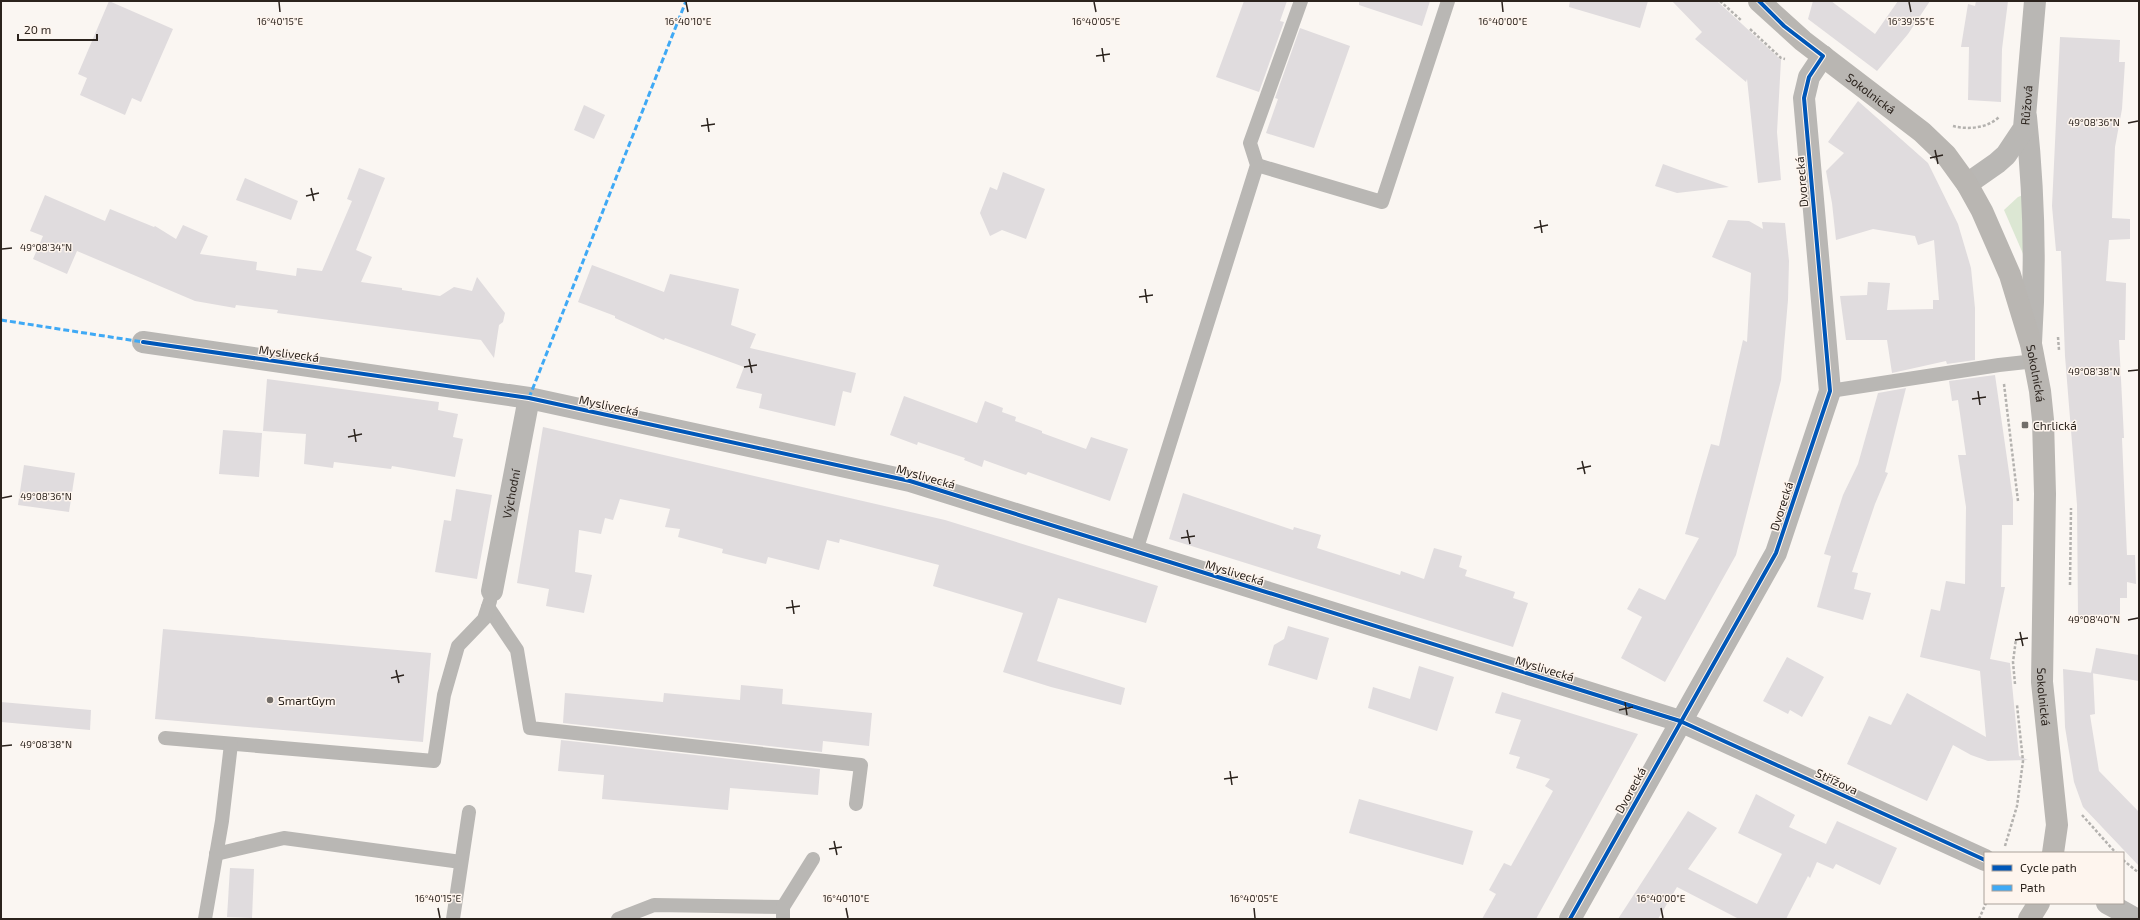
<svg xmlns="http://www.w3.org/2000/svg" width="2140" height="920" font-family="'Exo 2',sans-serif">
<style>
.green{fill:#dce7d3}
.building{fill:#e0dcde}
.lines{fill:none;stroke-linecap:round;stroke-linejoin:round}
.path{stroke:#b4b2af;stroke-width:2.5;stroke-dasharray:3 2;stroke-linecap:butt}
.service{stroke:#b9b7b4;stroke-width:14}
.minor{stroke:#b9b7b4;stroke-width:22}
.tertiary{stroke:#b9b7b4;stroke-width:22}
.secondary{stroke:#b9b6b2;stroke-width:22}
.quiet{stroke:#3fa9f5;stroke-width:3;stroke-dasharray:6 3;stroke-linecap:butt}
.cycleway-casing{stroke:#fef5ee;stroke-width:6}
.cycleway{stroke:#0057b8;stroke-width:4}
.ticks{fill:none;stroke:#2b231d;stroke-width:1.5}
.poi-dot{fill:#736d68;stroke:#fef5ee;stroke-width:1.5}
.labels{text-anchor:middle;dominant-baseline:central;stroke-width:3;stroke-linejoin:round;paint-order:stroke}
.street-label{font-size:12px;fill:#2b231d;stroke:#fef5ee}
.poi-label{font-size:12px;fill:#2b231d;stroke:#fef5ee;text-anchor:start}
.ticks-label{font-size:10px;text-anchor:middle;fill:#2b231d;stroke:#fef5ee;stroke-width:3;stroke-linejoin:round;paint-order:stroke}
</style>
<rect width="100%" height="100%" fill="#faf6f2"/>
<polygon class="green" points="2023,195 2024,256 2004,210 2018,197"/>
<g class="building">
<polygon points="109,1 173,29 141,102 132,98 125,115 80,95 87,78 78,74"/>
<polygon points="1244,1 1287,1 1280,21 1284,22 1259,92 1216,77"/>
<polygon points="1359,1 1430,1 1422,26 1359,5"/>
<polygon points="1570,1 1648,1 1640,28 1569,7"/>
<polygon points="1672,1 1717,1 1781,60 1777,132 1781,180 1758,183 1747,79 1746,82 1695,39 1702,32"/>
<polygon points="1813,1 1831,1 1875,34 1898,1 1930,1 1908,34 1877,71 1808,19"/>
<polygon points="1976,1 2008,1 2002,49 2001,102 1968,100 1969,47 1961,47 1968,4 1975,6"/>
<polygon points="1300,28 1350,46 1314,148 1266,133 1278,99 1275,98"/>
<polygon points="2060,37 2120,40 2119,62 2125,62 2122,109 2115,147 2112,218 2130,219 2130,239 2109,240 2106,281 2126,283 2125,340 2119,340 2124,438 2122,438 2127,555 2135,555 2136,584 2127,582 2127,598 2120,598 2120,615 2078,615 2077,505 2065,356 2061,251 2056,251 2052,206"/>
<polygon points="1858,101 1928,163 1958,224 1971,268 1975,308 1975,360 1947,364 1946,361 1892,373 1887,340 1846,340 1840,296 1867,295 1868,282 1890,283 1887,310 1933,309 1933,300 1939,300 1934,240 1918,245 1915,236 1873,229 1836,240 1832,203 1826,171 1844,153 1828,142"/>
<polygon points="584,105 605,115 594,139 574,130"/>
<polygon points="1663,164 1685,172 1729,187 1677,193 1655,186"/>
<polygon points="359,168 385,178 356,250 372,257 361,282 402,288 402,290 440,296 454,287 472,291 477,277 505,313 503,322 499,325 494,358 481,340 277,313 278,310 236,305 235,308 195,301 77,251 67,274 33,259 43,236 30,231 45,195 105,221 110,209 154,227 155,226 176,239 183,225 208,236 200,254 257,262 256,270 296,276 297,268 322,271 352,201 347,199"/>
<polygon points="1003,172 1045,189 1026,239 1002,230 990,236 980,213 990,187 997,190"/>
<polygon points="245,178 298,201 291,220 236,200"/>
<polygon points="1728,220 1749,221 1763,229 1762,222 1785,223 1789,261 1788,300 1781,380 1736,555 1665,682 1621,658 1642,617 1627,609 1639,588 1665,600 1699,538 1685,534 1711,444 1719,446 1743,340 1747,342 1751,273 1712,257"/>
<polygon points="592,265 664,292 670,274 739,289 731,325 756,334 750,348 856,373 851,393 843,391 835,426 759,408 762,394 736,388 744,367 665,338 664,340 615,318 615,316 578,302"/>
<polygon points="1995,375 2013,500 2013,525 2002,525 2001,587 2005,587 1990,659 2010,663 2019,756 2028,760 1988,761 1971,755 1953,745 1927,801 1847,764 1869,716 1891,725 1907,693 1986,737 1980,671 1920,657 1931,609 1940,611 1946,581 1965,584 1966,507 1958,455 1966,455 1958,400 1952,401 1949,381"/>
<polygon points="267,379 439,402 438,410 458,414 453,437 463,439 455,477 392,466 391,469 334,462 333,468 304,464 306,434 263,431"/>
<polygon points="1906,388 1885,472 1888,473 1875,504 1852,572 1858,573 1854,589 1871,593 1863,620 1817,607 1831,556 1824,554 1843,495 1858,464 1878,393"/>
<polygon points="904,396 977,423 985,401 1003,408 1002,412 1016,417 1015,421 1042,431 1042,433 1086,449 1091,437 1128,449 1110,501 1028,472 1026,475 984,460 982,467 964,460 965,458 918,442 917,445 890,435"/>
<polygon points="543,427 945,520 1158,586 1146,623 1058,598 1037,661 1125,688 1121,705 1051,687 1003,672 1023,613 933,586 939,565 840,539 839,543 827,540 819,570 768,557 766,564 722,553 723,549 678,537 680,529 665,527 670,509 620,499 613,520 605,518 601,534 579,530 575,572 592,575 584,613 546,606 549,589 517,583"/>
<polygon points="223,430 262,433 259,477 219,474"/>
<polygon points="24,465 75,473 69,512 18,505"/>
<polygon points="456,489 492,495 477,579 435,572 444,520 451,521"/>
<polygon points="1183,493 1293,530 1294,527 1321,535 1317,548 1400,575 1401,571 1424,579 1434,548 1462,556 1459,567 1467,570 1465,576 1515,592 1513,598 1528,603 1513,647 1169,539"/>
<polygon points="1288,626 1329,638 1317,680 1268,665 1274,645 1284,639"/>
<polygon points="163,629 431,653 423,742 155,719"/>
<polygon points="2096,648 2139,655 2139,681 2091,673"/>
<polygon points="1787,657 1824,677 1802,717 1790,710 1788,714 1763,701"/>
<polygon points="1419,666 1454,677 1437,731 1368,708 1373,687 1410,699"/>
<polygon points="2063,669 2093,673 2095,714 2090,715 2099,771 2139,812 2139,866 2083,807 2074,782 2065,727"/>
<polygon points="741,685 783,689 782,704 872,713 869,746 823,741 822,752 563,723 565,693 663,702 664,693 740,700"/>
<polygon points="1502,692 1638,734 1536,919 1482,919 1496,894 1489,890 1504,863 1511,866 1553,791 1545,786 1550,779 1516,768 1520,757 1509,754 1521,720 1495,713"/>
<polygon points="1,702 91,710 90,730 1,722"/>
<polygon points="561,740 820,769 818,795 730,788 728,810 602,799 604,775 558,771"/>
<polygon points="1756,794 1795,815 1789,827 1826,844 1837,821 1897,848 1880,885 1836,864 1833,869 1817,862 1810,878 1808,876 1786,919 1739,919 1677,887 1658,919 1618,919 1688,811 1717,828 1688,869 1757,904 1782,854 1738,833"/>
<polygon points="1359,799 1473,831 1463,865 1349,833"/>
<polygon points="230,868 254,869 252,918 227,917"/>
</g>
<g class="lines">
<g class="path">
<polyline points="1720,1 1742,21"/>
<polyline points="1750,29 1781,58 1785,59"/>
<path d="M 1953,126 C 1968,130 1988,128 1999,117"/>
<polyline points="2058,337 2059,350"/>
<polyline points="2004,384 2018,501"/>
<polyline points="2070,585 2071,508"/>
<polyline points="2015,684 2013,662 2016,639"/>
<polyline points="2082,815 2116,853"/>
<polyline points="2005,846 2017,806 2023,761 2017,705"/>
<polyline points="2123,860 2139,873"/>
<polyline points="1979,919 1986,903"/>
</g>
<g class="service">
<polyline points="1257,165 1382,202 1448,1"/>
<polyline points="1830,391 1999,365 2035,361"/>
<polyline points="1136,551 1257,165 1250,143 1301,1"/>
<polyline points="488,607 517,650 530,728 861,765 856,804"/>
<polyline points="165,738 434,761 444,695 458,646 484,619 490,601"/>
<polyline points="216,854 284,838 461,862"/>
<polyline points="205,919 222,821 231,744"/>
<polyline points="453,919 469,812"/>
<polyline points="618,919 654,905 783,907"/>
<polyline points="783,919 783,907 813,859"/>
</g>
<g class="minor">
<polyline points="143,342 529,398 910,481 1680,721 1985,860"/>
<path id="s1" d="M 492,591 L 529,398"/>
<polyline points="2107,903 2136,919"/>
<polyline points="1570,919 1776,553 1830,391 1804,98 1809,77 1823,56"/>
</g>
<g class="tertiary">
<path d="M 2026,117 C 2034,192 2036,267 2031,343"/>
<path id="s2" d="M 1967,184 L 1997,163 L 2006,155 L 2024,128 L 2035,1"/>
</g>
<g class="secondary">
<path id="s3" d="M 1759,1 L 1803,41 L 1922,132 L 1946,155 L 1967,184 L 1982,211 L 2010,275 L 2031,344 L 2040,391 L 2043,420 L 2045,494 L 2042,682 L 2057,825 L 2053,853"/>
<polyline points="2029,919 2039,903"/>
</g>
<g class="quiet">
<polyline points="1,320 143,342"/>
<polyline points="529,398 686,1"/>
</g>
<defs>
<g id="cycleway">
<polyline points="143,342 529,398 910,481 1680,721 1985,860"/>
<polyline points="1570,919 1776,553 1830,391 1804,98 1809,77 1823,56 1784,26 1759,1"/>
</g>
</defs>
<use href="#cycleway" class="cycleway-casing"/>
<use href="#cycleway" class="cycleway"/>
</g>
<path class="ticks" d="M 279,2 L 280,12M 686,2 L 688,12M 1094,2 L 1096,12M 1502,2 L 1503,12M 1909,2 L 1911,12M 1102,48 L 1104,62M 1096,56 L 1110,54M 707,118 L 709,132M 2128,123 L 2138,121M 701,126 L 715,124M 1935,150 L 1938,164M 1930,158 L 1943,155M 311,188 L 314,201M 306,196 L 319,193M 1540,220 L 1542,233M 1534,228 L 1548,225M 2,249 L 12,248M 1145,289 L 1147,303M 1139,297 L 1153,295M 749,359 L 752,373M 744,367 L 757,365M 2128,371 L 2138,370M 1978,391 L 1980,405M 1972,399 L 1986,397M 354,429 L 356,442M 348,437 L 362,434M 1582,461 L 1585,474M 1577,469 L 1591,466M 2,498 L 12,496M 1187,530 L 1190,544M 1181,538 L 1195,536M 792,600 L 794,614M 786,608 L 800,606M 2128,620 L 2138,618M 2020,632 L 2023,646M 2015,640 L 2028,638M 396,670 L 399,683M 391,678 L 404,675M 1625,702 L 1627,715M 1619,710 L 1633,707M 2,746 L 12,745M 1230,771 L 1232,785M 1224,779 L 1238,777M 834,841 L 837,855M 829,849 L 842,847M 438,908 L 440,918M 846,908 L 848,918M 1254,908 L 1255,918M 1661,908 L 1663,918"/>
<g class="poi-dot">
<rect x="2021" y="421" width="8" height="8" rx="2"/>
<circle cx="270" cy="700" r="4"/>
</g>
<g class="labels">
<g class="street-label">
<text stroke="none"><textPath href="#s3" startOffset="145">Sokolnická</textPath></text>
<text stroke="none"><textPath href="#s2" startOffset="104">Růžová</textPath></text>
<text transform="translate(1801 182) rotate(-95)">Dvorecká</text>
<text transform="translate(289 353) rotate(8)">Myslivecká</text>
<text stroke="none"><textPath href="#s3" startOffset="481">Sokolnická</textPath></text>
<text transform="translate(609 405) rotate(12)">Myslivecká</text>
<text transform="translate(926 476) rotate(16)">Myslivecká</text>
<text stroke="none"><textPath href="#s1" startOffset="99">Východní</textPath></text>
<text transform="translate(1781 506) rotate(-72)">Dvorecká</text>
<text transform="translate(1235 572) rotate(17)">Myslivecká</text>
<text transform="translate(1545 668) rotate(17)">Myslivecká</text>
<text stroke="none"><textPath href="#s3" startOffset="805">Sokolnická</textPath></text>
<text transform="translate(1837 781) rotate(25)">Střížova</text>
<text transform="translate(1630 790) rotate(-61)">Dvorecká</text>
</g>
<g class="poi-label">
<text x="2033" y="425">Chrlická</text>
<text x="278" y="700">SmartGym</text>
</g>
</g>
<g class="ticks-label">
<text x="280" y="25">16°40'15"E</text>
<text x="688" y="25">16°40'10"E</text>
<text x="1096" y="25">16°40'05"E</text>
<text x="1503" y="25">16°40'00"E</text>
<text x="1911" y="25">16°39'55"E</text>
<text x="2094" y="126">49°08'36"N</text>
<text x="46" y="251">49°08'34"N</text>
<text x="2094" y="375">49°08'38"N</text>
<text x="46" y="500">49°08'36"N</text>
<text x="2094" y="623">49°08'40"N</text>
<text x="46" y="748">49°08'38"N</text>
<text x="438" y="902">16°40'15"E</text>
<text x="846" y="902">16°40'10"E</text>
<text x="1254" y="902">16°40'05"E</text>
<text x="1661" y="902">16°40'00"E</text>
</g>
<rect width="2140" height="920" fill="none" stroke="#2b231d" stroke-width="4"/>
<rect x="1984" y="852" width="140" height="52" fill="#fef5ee" stroke="#aaa19a"/>
<rect x="1992" y="865" width="20" height="6" fill="#0057b8" stroke="#aaa19a"/>
<text x="2020" y="872" font-size="12" fill="#2b231d">Cycle path</text>
<rect x="1992" y="885" width="20" height="6" fill="#3fa9f5" stroke="#aaa19a"/>
<text x="2020" y="892" font-size="12" fill="#2b231d">Path</text>
<path d="M18 34v6h79v-6" fill="none" stroke="#2b231d" stroke-width="2"/>
<text x="24" y="34" font-size="12" fill="#2b231d" stroke="#fef5ee" stroke-width="3" paint-order="stroke">20 m</text>
</svg>
